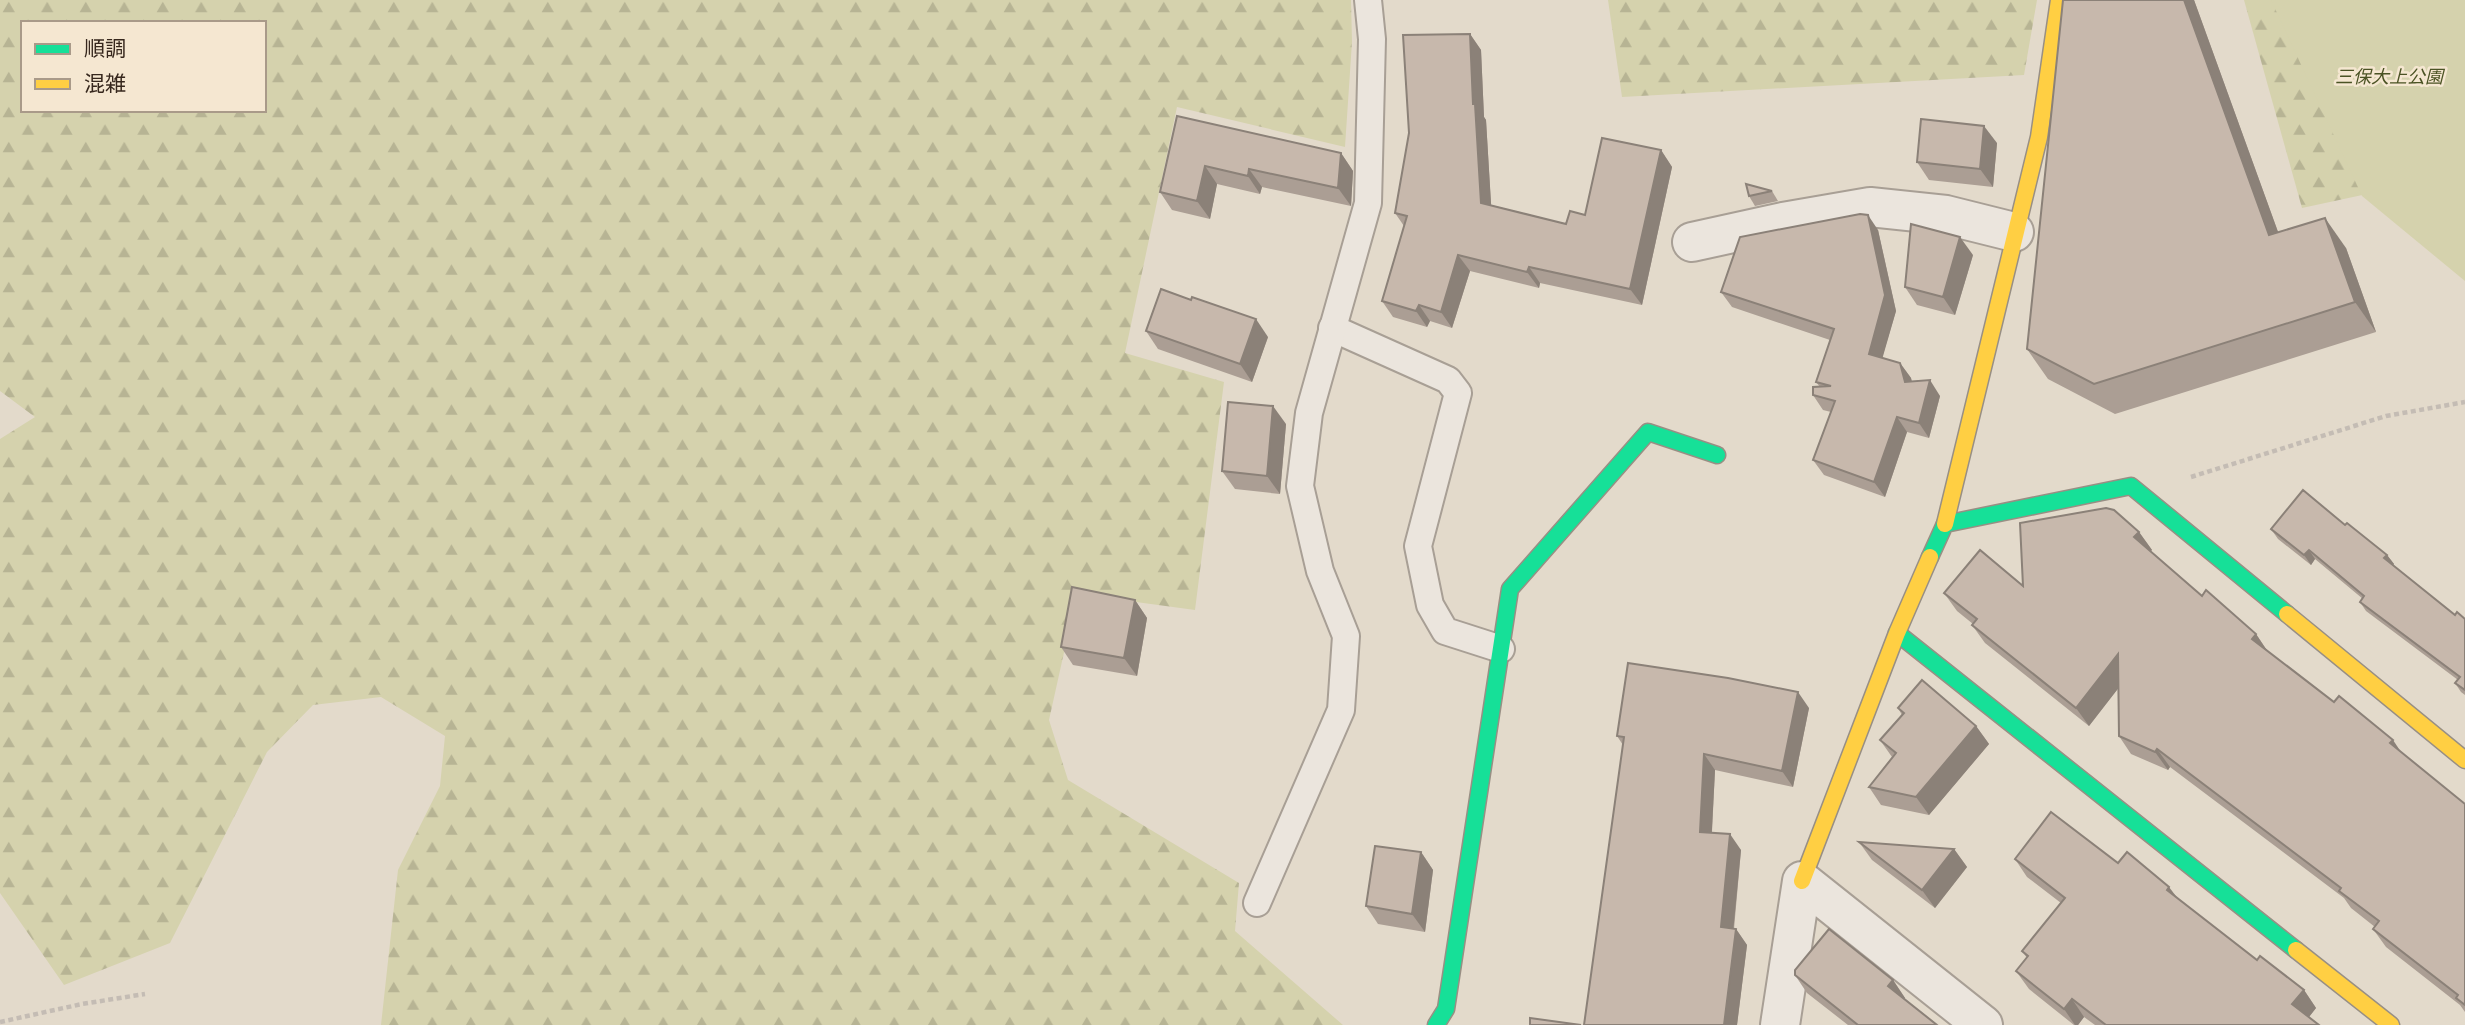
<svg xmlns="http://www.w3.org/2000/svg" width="2465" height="1025" font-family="'Roboto Serif','Noto Sans JP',serif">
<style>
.forest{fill:url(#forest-firs);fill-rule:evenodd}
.park{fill:#d5d2ad}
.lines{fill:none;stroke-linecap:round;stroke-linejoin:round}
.lane-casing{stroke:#a89f95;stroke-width:30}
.street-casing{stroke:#a89f95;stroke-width:42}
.fast-casing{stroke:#988f84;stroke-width:19}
.slow-casing{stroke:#988f84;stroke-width:19}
.path{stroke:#c4bcb4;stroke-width:4.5;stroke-dasharray:5 3.5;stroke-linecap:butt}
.lane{stroke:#ebe5dd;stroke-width:26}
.street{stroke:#ebe5dd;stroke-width:38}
.fast{stroke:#16e098;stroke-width:16}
.slow{stroke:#ffcf43;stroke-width:16}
.wall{fill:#ab9e94}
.shaded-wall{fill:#8b8178}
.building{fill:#c7b8ac;stroke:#8b8178;stroke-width:2}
.labels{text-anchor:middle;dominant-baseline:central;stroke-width:5;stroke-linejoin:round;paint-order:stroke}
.park-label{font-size:18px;font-style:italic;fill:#4b5324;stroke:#f5e7d1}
</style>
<defs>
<pattern id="forest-firs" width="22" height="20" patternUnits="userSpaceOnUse" patternTransform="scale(1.75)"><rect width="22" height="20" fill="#d5d2ad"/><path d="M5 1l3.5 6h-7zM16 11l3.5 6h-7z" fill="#b7b494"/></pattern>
</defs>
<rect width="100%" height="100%" fill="#e3dacb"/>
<g class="forest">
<path d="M 0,0 L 1351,0 L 1352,42 L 1345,147 L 1177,107 L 1125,353 L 1224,382 L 1195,610 L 1077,594 L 1049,720 L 1068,780 L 1239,883 L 1235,931 L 1343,1025 L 381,1025 L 398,870 L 440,786 L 445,736 L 381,697 L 313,705 L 267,752 L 170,943 L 64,985 L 0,893 L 0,439 L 35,417 L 0,391 ZM 23,23 L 264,23 L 264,110 L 23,110 Z"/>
<polygon points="1608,0 2037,0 2024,75 1622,97"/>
<polygon points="2244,0 2437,0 2432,180 2302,208"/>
</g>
<polygon class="park" points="2271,0 2465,0 2465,281 2362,196"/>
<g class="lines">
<defs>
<g id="lane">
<polyline points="1332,328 1448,380 1458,393 1418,546 1430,605 1445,631 1501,649"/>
<polyline points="1257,903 1341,710 1346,636 1320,571 1300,486 1309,413 1368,203 1372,39 1368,0"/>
</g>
<g id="street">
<polyline points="1692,242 1783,222 1870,207 1946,215 2014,232"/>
<polyline points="1780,1025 1802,881 1983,1025"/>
</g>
<g id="fast">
<polyline points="1930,557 1945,524 2131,486 2287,614"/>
<polyline points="1897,633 2296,950"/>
<polyline points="1436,1025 1446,1009 1510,589 1648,432 1717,455"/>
</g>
<g id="slow">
<polyline points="1945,524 2039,137 2059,0"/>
<polyline points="2287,614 2465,760"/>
<polyline points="1802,881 1897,633 1930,557"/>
<polyline points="2296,950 2391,1025"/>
</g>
</defs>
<use href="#lane" class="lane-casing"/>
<use href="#street" class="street-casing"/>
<use href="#fast" class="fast-casing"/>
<use href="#slow" class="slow-casing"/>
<g class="path">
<polyline points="2191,477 2386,416 2465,402"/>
<polyline points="0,1022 82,1004 145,994"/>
</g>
<use href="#lane" class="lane"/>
<use href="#street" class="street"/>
<use href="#fast" class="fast"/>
<use href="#slow" class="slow"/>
</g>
<g class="wall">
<polygon points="2063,0 2194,0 2278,232 2346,248 2376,332 2115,414 2048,379 2027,349"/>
<polygon points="1470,34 1481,50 1484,117 1486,120 1491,205 1566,224 1585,215 1661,150 1672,167 1642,305 1540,283 1539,288 1470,271 1452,328 1430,321 1427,327 1393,317 1382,301 1404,226 1395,213"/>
<polygon points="1177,116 1341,153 1353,171 1351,206 1262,187 1260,194 1217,184 1210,219 1172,210 1160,192"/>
<polygon points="1997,143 1993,187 1929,180 1917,162"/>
<polygon points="1772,191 1778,201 1755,206 1749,196"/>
<polygon points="1878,230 1896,311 1882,358 1900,363 1911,378 1912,382 1940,396 1929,438 1907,432 1885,497 1824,475 1813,460 1831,412 1823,410 1813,395 1820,387 1816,382 1830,340 1732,307 1721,292"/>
<polygon points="1973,255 1955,315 1917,305 1905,287"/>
<polygon points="1146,331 1268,337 1252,382 1158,349"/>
<polygon points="1286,424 1280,494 1235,489 1222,471"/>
<polygon points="2345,525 2387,555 2394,564 2393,565 2455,615 2465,619 2465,695 2461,692 2455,683 2458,680 2366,611 2360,602 2363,599 2315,559 2311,565 2278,539 2271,529"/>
<polygon points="2139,532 2152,550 2150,551 2202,596 2256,634 2268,652 2401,752 2465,804 2465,1012 2460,1005 2386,947 2373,929 2375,927 2351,908 2344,898 2170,767 2168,770 2131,754 2119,736 2119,687 2089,726 1985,643 1972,625 1973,624 1957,611 1944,593 2023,586"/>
<polygon points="1135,600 1147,618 1137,676 1073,665 1061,647"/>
<polygon points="1809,708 1793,787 1715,770 1712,832 1741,850 1734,929 1736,929 1747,945 1737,1025 1584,1025 1623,745 1617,736"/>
<polygon points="1898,708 1976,726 1989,744 1929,815 1881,805 1869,787 1892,757 1880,740 1902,715"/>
<polygon points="1859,842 1954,849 1967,867 1935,908 1872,860"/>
<polygon points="1421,852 1433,870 1425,932 1378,924 1366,906"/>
<polygon points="2015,859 2118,863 2177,898 2257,960 2304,990 2316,1008 2309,1017 2319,1025 2095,1025 2084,1017 2078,1025 2074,1025 2029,989 2016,971 2027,958 2022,951 2061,903 2027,877"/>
<polygon points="1795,975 1893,980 1905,998 1904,999 1937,1025 1848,1025 1807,993"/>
</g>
<g class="shaded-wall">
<polygon points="2184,0 2194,0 2290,265 2269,235"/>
<polygon points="1470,34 1481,50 1484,117 1486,120 1492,219 1481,203 1473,104"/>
<polygon points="1984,126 1997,143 1993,187 1980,169"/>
<polygon points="1661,150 1672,167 1642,305 1630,289"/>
<polygon points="1341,153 1353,171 1351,206 1338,188"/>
<polygon points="1205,166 1217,184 1210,219 1197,201"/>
<polygon points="1249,169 1262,187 1260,194 1248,176"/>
<polygon points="1868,215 1878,230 1896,311 1879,370 1869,354"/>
<polygon points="2325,218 2346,248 2376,332 2355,302"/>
<polygon points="1960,237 1973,255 1955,315 1943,297"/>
<polygon points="1458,255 1470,271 1452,328 1441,312"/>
<polygon points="1529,267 1540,283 1539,288 1527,272"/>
<polygon points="1419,305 1430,321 1427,327 1416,311"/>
<polygon points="1256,319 1268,337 1252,382 1240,364"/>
<polygon points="1900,363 1911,378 1915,397 1905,382"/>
<polygon points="1930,380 1940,396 1929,438 1919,423"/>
<polygon points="1273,406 1286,424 1280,494 1267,476"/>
<polygon points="1897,417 1907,432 1885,497 1874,482"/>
<polygon points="2139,532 2152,550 2147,555 2134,537"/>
<polygon points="2309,550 2315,559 2311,565 2304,555"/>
<polygon points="2387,555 2394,564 2391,567 2384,558"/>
<polygon points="1135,600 1147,618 1137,676 1124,658"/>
<polygon points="2256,634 2268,652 2252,639"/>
<polygon points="2118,654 2131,672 2089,726 2076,708"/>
<polygon points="1798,692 1809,708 1793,787 1782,771"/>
<polygon points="1976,726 1989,744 1929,815 1916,797"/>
<polygon points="2393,740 2405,758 2390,743"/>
<polygon points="2157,749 2170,767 2168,770 2155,752"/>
<polygon points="1704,754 1715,770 1711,847 1700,832"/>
<polygon points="1730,834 1741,850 1732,943 1721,927"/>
<polygon points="1954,849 1967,867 1935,908 1922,890"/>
<polygon points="1421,852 1433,870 1425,932 1412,914"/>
<polygon points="2169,887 2182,904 2167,890"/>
<polygon points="1736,929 1747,945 1737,1025 1724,1025"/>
<polygon points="1893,980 1905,998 1900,1004 1888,986"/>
<polygon points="2304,990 2316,1008 2305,1022 2292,1004"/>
<polygon points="2072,999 2084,1017 2078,1025 2075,1025 2064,1009"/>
</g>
<g class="building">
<polygon points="2063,0 2184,0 2269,235 2325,218 2355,302 2094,384 2027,349"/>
<polygon points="1470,34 1473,104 1475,104 1481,203 1566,224 1570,211 1585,215 1602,138 1661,150 1630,289 1529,267 1527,272 1458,255 1441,312 1419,305 1416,311 1382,301 1407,216 1395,213 1409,133 1403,35"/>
<polygon points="1177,116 1341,153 1338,188 1249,169 1248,176 1205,166 1197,201 1160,192"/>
<polygon points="1921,119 1984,126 1980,169 1917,162"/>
<polygon points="1746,184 1772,191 1749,196"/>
<polygon points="1860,214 1868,215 1885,295 1869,354 1900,363 1905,382 1930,380 1919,423 1897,417 1874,482 1813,460 1835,401 1813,395 1813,387 1831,386 1816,382 1834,329 1721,292 1740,237"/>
<polygon points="1911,224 1960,237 1943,297 1905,287"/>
<polygon points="1161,289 1191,300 1192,297 1256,319 1240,364 1146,331"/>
<polygon points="1228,402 1273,406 1267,476 1222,471"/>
<polygon points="2303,490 2345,525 2347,523 2387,555 2384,558 2455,615 2457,612 2465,619 2465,690 2455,683 2460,677 2360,602 2364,596 2309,550 2304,555 2271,529"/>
<polygon points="2106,508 2114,510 2139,532 2134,537 2202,596 2206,590 2256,634 2252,639 2334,702 2339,696 2393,740 2390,743 2465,804 2465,1005 2456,998 2458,995 2373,929 2379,921 2339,891 2341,888 2157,749 2155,752 2119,736 2118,654 2076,708 1972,625 1977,619 1944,593 1980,550 2023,586 2020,523"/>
<polygon points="1072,587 1135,600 1124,658 1061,647"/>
<polygon points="1628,663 1728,678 1798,692 1782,771 1704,754 1700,832 1730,834 1721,927 1736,929 1724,1025 1584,1025 1624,737 1617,736"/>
<polygon points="1922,680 1976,726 1916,797 1869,787 1896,753 1880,740 1904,713 1898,708"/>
<polygon points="2051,812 2118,863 2127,852 2169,887 2167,890 2257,960 2260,956 2304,990 2292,1004 2319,1025 2106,1025 2072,999 2064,1009 2016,971 2028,956 2022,951 2065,898 2015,859"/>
<polygon points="1859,842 1954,849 1922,890"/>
<polygon points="1375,846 1421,852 1412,914 1366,906"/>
<polygon points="1829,929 1893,980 1888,986 1937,1025 1858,1025 1795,975 1795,970"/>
<polygon points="1530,1018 1581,1025 1530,1025"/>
</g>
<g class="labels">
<g class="park-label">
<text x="2389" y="76">三保大上公園</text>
</g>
</g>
<rect x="21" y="21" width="245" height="91" fill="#f5e7d1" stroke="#a99a89" stroke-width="2"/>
<rect x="35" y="44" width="35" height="10" fill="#16e098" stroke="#a99a89" stroke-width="2"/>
<text x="84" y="56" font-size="21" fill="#36271d">順調</text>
<rect x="35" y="79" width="35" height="10" fill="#ffcf43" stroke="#a99a89" stroke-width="2"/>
<text x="84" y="91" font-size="21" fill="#36271d">混雑</text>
</svg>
